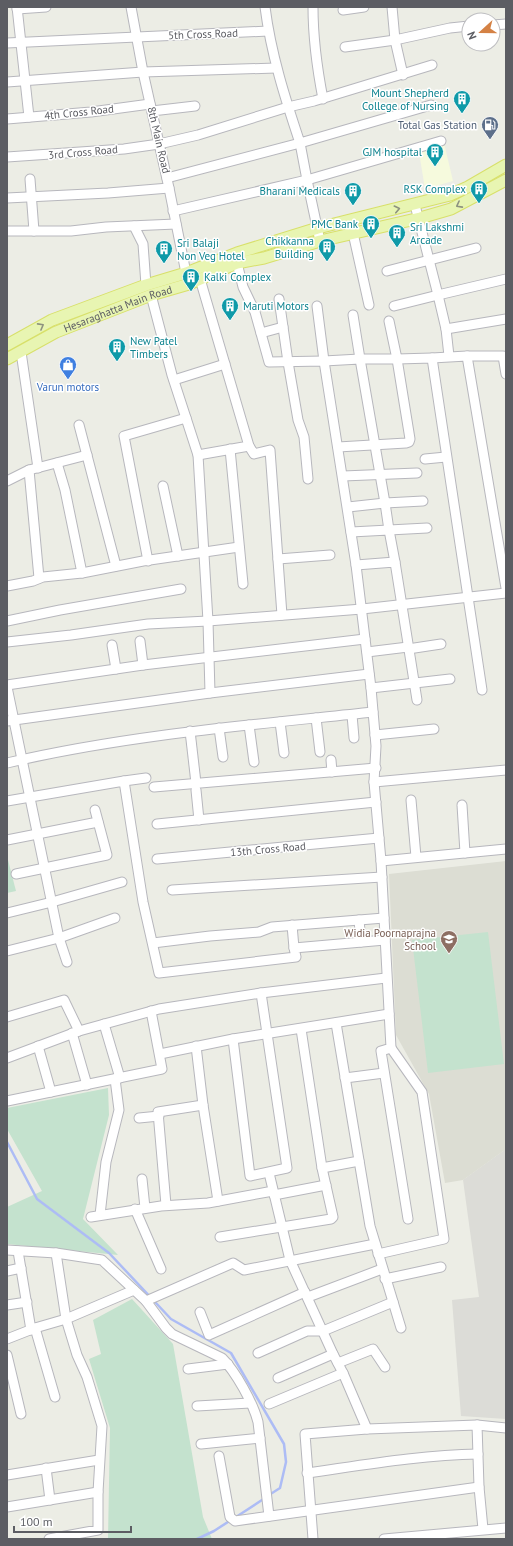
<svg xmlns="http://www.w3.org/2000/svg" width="513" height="1546" font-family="'PT Sans',sans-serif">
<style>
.commercial{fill:#f6fadd}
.industrial{fill:#dcdcd7}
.education{fill:#dcddd3}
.green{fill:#c4e2ce}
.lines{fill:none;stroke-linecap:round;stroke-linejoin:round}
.stream{stroke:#adbcf5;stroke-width:2.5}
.minor-casing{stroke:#b7b7bd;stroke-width:11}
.major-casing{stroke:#d8e06a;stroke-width:13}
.minor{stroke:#fff;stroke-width:9}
.major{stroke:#e8f5b2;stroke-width:11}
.oneway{stroke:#8d927f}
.labels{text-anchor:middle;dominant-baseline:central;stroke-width:3;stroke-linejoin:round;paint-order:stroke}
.street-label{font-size:11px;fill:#5c5d63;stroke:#fff}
.culture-label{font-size:11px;fill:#0d838f;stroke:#fff;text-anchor:end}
.service-label{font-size:11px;fill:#4e5e75;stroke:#fff;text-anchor:end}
.shop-label{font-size:11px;fill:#366cbe;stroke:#fff}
.education-label{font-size:11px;fill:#785e54;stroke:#fff;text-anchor:end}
</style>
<rect width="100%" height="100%" fill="#ecede5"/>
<polygon class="commercial" points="444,143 453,181 425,189 419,152"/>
<polygon class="industrial" points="506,1149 506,1419 461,1416 452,1300 479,1297 463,1180"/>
<polygon class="education" points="506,861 506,1149 463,1180 445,1183 429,1094 396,1035 389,874"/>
<g class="green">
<polygon points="7,856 16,891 7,893"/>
<polygon points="488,932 504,1064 428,1073 412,940"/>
<polygon points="108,1088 109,1115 83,1219 118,1255 7,1244 7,1207 42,1191 7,1129 7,1108"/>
<polygon points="132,1299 173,1344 203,1517 212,1539 108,1539 110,1428 89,1359 101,1354 93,1320"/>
</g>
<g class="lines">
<g class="stream">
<polyline points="7,1142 37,1199 109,1253 171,1319 231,1353 284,1444 286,1462 280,1488 269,1495"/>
<polyline points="236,1517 265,1498"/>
<polyline points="197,1539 214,1531 231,1520"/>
</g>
<defs>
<g id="minor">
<polyline points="17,7 29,117"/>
<polyline points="131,7 143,72 169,188 186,273"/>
<path d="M 265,7 C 271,54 285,98 300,143 L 431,105"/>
<path d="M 313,7 C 313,38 317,68 323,99"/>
<polyline points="392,7 395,40 403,75"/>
<polyline points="17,9 46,7"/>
<polyline points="343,10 364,7"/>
<polyline points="493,25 506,24"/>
<polyline points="7,43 268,31"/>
<polyline points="345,47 395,40 450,28 469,26"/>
<polyline points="7,82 143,72 276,68"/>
<polyline points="152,111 195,106"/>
<polyline points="7,119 91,112 150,104"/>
<polyline points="7,157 124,149 159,144 198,135 288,107 314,101 432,65"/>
<polyline points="167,178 300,143 307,180 441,141"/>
<polyline points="30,179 34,231"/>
<polyline points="7,198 108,193 169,188"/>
<polyline points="415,205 438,295 506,279"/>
<polyline points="173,211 307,180 320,241"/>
<polyline points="134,226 143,244 146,285"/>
<polyline points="7,231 71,231 106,227 176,224"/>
<polyline points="353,233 369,305"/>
<polyline points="237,263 243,287 255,312 269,362 324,361 356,565 371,688 376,746 374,782 381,861 391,1048 381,1051 408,1219"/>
<polyline points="387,271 476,248"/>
<polyline points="151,295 172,375 198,455 208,621 210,693"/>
<polyline points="279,299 288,362 298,420 304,437 308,479"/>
<polyline points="317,306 324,361 360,359 385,503 423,501"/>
<polyline points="394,306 438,295 446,329 449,356"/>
<polyline points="389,321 397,359 432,358 482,690"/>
<polyline points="446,329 506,319"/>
<polyline points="261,333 283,327"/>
<polyline points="21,352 38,468"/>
<polyline points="467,356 503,356 506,374"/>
<polyline points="432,358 467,356 506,588"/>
<polyline points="174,380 225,364"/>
<polyline points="79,425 116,566"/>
<polyline points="249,446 254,454 270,450 282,615"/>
<polyline points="338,447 406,443 409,442 410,439 397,359 360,359 353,315"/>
<polyline points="230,449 243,584"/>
<polyline points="198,455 249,446 200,279"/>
<polyline points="425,459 446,457"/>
<polyline points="57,463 65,490 82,573"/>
<polyline points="29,470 39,578"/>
<polyline points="343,476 417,473"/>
<polyline points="7,481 29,470 87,455"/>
<polyline points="163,486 178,556"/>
<polyline points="348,507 385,503 389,530 427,528"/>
<polyline points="351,532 389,530 395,562"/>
<polyline points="278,559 330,555"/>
<polyline points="148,561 124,436 186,418"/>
<polyline points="356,565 395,562 417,700"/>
<polyline points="7,586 33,581 43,577 82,573 143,561 239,547"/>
<polyline points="7,621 60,610 181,589"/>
<polyline points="140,641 143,665"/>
<polyline points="7,642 71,635 148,624 208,621 362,609 506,593"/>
<polyline points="112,645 116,669"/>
<polyline points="408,649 441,644"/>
<polyline points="367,652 408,647"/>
<polyline points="7,685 143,665 365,639"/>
<polyline points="7,687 59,938 67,962"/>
<polyline points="371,688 450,679"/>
<polyline points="352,715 354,738"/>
<polyline points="316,718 320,752"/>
<polyline points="7,721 210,693 369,674"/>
<polyline points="280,722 284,753"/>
<polyline points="249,725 254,762"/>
<polyline points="219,728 223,757"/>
<polyline points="190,731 196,783"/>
<polyline points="375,735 434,729"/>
<polyline points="331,760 332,772"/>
<path d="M 7,763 C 127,735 251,725 373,712"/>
<polyline points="124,781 146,778"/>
<polyline points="374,782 506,770"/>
<polyline points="154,787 376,768"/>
<polyline points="196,790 199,820"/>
<polyline points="411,800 416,857"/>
<polyline points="7,801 124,781 143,902 159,973 296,957 294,948 385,940"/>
<polyline points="462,805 465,853"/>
<polyline points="157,824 376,802"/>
<polyline points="7,840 98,822"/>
<polyline points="157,859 379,838"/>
<polyline points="381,861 506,849"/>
<polyline points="16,874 107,855 95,810"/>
<polyline points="172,890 382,877"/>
<polyline points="7,913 52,902 122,882"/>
<polyline points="359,920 361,942"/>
<polyline points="292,925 294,948"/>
<polyline points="153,943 210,936 259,932 272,927 384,918"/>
<polyline points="7,951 59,938 115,918"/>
<polyline points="7,1017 64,1000 79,1031"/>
<polyline points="336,1023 370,1226 401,1328"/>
<polyline points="104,1024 120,1078"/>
<polyline points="72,1033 87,1085"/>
<polyline points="233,1039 250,1176 287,1168 261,993"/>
<polyline points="38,1046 51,1092"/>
<polyline points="196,1046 203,1105 218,1201"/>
<polyline points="160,1054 233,1039 389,1014"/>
<polyline points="7,1058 79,1031 159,1009 261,993 386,978"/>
<polyline points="345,1078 384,1073"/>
<polyline points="7,1101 162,1069 151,1011"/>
<polyline points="139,1118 159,1116"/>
<polyline points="322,1168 359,1161"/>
<polyline points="269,1173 290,1260 333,1354 343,1373 367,1429"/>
<polyline points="142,1179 145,1208"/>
<polyline points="274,1195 326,1185"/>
<polyline points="166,1205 158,1112 203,1105"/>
<polyline points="135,1209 161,1269"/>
<polyline points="100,1215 106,1162 119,1110 115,1079"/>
<polyline points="91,1217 161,1206 208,1203 273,1191"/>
<polyline points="220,1237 331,1219 333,1217 322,1168 301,1029"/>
<path d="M 7,1250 L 56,1253 L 102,1260 L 146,1301 L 166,1328 L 172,1334 L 222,1358 C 236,1372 253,1403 258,1422 L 269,1516"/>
<polyline points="18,1251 31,1330"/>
<polyline points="378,1254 444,1239 422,1092 391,1048"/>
<polyline points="7,1271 21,1268"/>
<polyline points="385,1279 441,1267"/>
<polyline points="308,1297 382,1269"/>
<polyline points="146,1301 233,1263 244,1270 375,1244"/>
<polyline points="7,1305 27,1302"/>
<polyline points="200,1312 209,1335 305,1292"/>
<polyline points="35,1328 55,1397"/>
<polyline points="7,1339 35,1328 66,1319 134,1290"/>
<polyline points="258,1353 307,1331 323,1331 393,1302"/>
<polyline points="7,1355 21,1414"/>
<polyline points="338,1363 373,1349 385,1367"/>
<polyline points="188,1369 228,1364"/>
<polyline points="278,1378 333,1354"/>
<polyline points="269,1404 343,1373"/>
<polyline points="197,1406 250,1403"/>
<polyline points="477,1425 479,1487 483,1529"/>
<polyline points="201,1444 260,1438"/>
<polyline points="219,1456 230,1517 235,1521 479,1487"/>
<polyline points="46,1468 50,1500"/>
<path d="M 307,1473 C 364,1465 421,1455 478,1454"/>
<polyline points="7,1475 99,1460"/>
<polyline points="7,1507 98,1492"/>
<polyline points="49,1539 98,1530 98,1492 102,1426 87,1377 77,1355 66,1319 56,1253"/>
<polyline points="313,1539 305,1434 367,1429 477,1425 506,1428"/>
<polyline points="384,1539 506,1528"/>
</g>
<g id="major">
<polyline points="7,345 52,320 146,285 186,273 237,253 318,228 450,195 468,187 506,165"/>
<path id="s1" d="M 7,359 L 56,332 L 151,295 L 189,284 L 237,263 L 264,258 L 320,241 L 420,218 L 451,209 L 506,180"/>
</g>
</defs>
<use href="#minor" class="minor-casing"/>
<use href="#major" class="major-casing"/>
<use href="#minor" class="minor"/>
<use href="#major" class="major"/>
</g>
<defs><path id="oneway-chevron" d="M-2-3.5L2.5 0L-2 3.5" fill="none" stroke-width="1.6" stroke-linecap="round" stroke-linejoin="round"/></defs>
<g class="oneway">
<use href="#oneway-chevron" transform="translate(459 205) rotate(152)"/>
<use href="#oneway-chevron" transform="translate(397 209) rotate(-13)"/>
<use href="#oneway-chevron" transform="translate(41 326) rotate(-29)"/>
</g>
<defs>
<symbol id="building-pin" viewBox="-11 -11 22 30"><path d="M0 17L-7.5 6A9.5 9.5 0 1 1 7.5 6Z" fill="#0f9aa8" stroke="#fff"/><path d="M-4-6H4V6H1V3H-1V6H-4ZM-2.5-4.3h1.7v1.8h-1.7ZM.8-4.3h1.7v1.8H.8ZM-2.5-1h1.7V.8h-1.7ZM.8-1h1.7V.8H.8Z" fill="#fff"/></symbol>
<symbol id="fuel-pin" viewBox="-11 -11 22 30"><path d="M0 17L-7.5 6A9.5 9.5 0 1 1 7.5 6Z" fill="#5c6f8a" stroke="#fff"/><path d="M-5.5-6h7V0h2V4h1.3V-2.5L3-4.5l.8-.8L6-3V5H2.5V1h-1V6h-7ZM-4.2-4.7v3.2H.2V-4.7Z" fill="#fff"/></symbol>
<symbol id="shop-pin" viewBox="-11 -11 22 30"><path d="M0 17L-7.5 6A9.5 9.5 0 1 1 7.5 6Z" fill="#3f7fe0" stroke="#fff"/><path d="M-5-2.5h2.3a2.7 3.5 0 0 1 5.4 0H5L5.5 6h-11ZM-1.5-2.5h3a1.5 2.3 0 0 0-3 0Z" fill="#fff"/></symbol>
<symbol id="school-pin" viewBox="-11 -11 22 30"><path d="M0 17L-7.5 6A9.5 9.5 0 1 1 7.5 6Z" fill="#8d6e63" stroke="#fff"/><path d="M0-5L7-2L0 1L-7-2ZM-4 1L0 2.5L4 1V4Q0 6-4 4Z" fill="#fff"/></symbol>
</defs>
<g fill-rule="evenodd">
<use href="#building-pin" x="452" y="89" width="20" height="27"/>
<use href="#fuel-pin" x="480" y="115" width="20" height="27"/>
<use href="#building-pin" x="425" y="142" width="20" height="27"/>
<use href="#building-pin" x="469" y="179" width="20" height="27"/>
<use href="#building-pin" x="343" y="181" width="20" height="27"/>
<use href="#building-pin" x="361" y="214" width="20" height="27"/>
<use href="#building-pin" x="387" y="223" width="20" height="27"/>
<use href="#building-pin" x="317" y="237" width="20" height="27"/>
<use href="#building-pin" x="154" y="239" width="20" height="27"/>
<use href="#building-pin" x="181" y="267" width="20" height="27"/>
<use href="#building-pin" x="220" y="296" width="20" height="27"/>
<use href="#building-pin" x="107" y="337" width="20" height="27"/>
<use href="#shop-pin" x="58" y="355" width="20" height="27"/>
<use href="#school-pin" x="439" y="929" width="20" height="27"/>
</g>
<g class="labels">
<g class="street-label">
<text transform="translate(203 34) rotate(-2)">5th Cross Road</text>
<text transform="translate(79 112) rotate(-6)">4th Cross Road</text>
<text transform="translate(159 140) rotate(77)">8th Main Road</text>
<text transform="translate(83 152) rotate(-5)">3rd Cross Road</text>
<text stroke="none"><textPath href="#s1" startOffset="122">Hesaraghatta Main Road</textPath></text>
<text transform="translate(268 849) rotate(-5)">13th Cross Road</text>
</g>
<g class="culture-label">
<text x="449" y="93">Mount Shepherd<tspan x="449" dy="13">College of Nursing</tspan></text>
<text x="422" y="152">GJM hospital</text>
<text x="466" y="189">RSK Complex</text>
<text x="340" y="191">Bharani Medicals</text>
<text x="358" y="224">PMC Bank</text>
<text x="410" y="227" text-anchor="start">Sri Lakshmi<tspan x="410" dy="13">Arcade</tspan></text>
<text x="314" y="241">Chikkanna<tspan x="314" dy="13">Building</tspan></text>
<text x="177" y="243" text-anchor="start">Sri Balaji<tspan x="177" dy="13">Non Veg Hotel</tspan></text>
<text x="204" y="277" text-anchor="start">Kalki Complex</text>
<text x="243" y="306" text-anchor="start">Maruti Motors</text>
<text x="130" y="341" text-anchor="start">New Patel<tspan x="130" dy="13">Timbers</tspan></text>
</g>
<g class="service-label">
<text x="477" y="125">Total Gas Station</text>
</g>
<g class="shop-label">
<text x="68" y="387">Varun motors</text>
</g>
<g class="education-label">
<text x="436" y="933">Widia Poornaprajna<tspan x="436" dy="13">School</tspan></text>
</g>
</g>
<rect width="513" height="1546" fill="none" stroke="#5c5d63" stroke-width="16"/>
<g transform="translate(481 32) rotate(249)"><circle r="19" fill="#ffffff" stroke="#bebec1"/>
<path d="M0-3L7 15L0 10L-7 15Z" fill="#d48144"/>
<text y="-6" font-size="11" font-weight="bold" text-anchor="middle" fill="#5c5d63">N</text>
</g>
<path d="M14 1526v6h117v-6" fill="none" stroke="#5c5d63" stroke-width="2"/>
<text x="20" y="1526" font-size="12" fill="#5c5d63" stroke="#ffffff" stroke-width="3" paint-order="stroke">100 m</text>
</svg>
